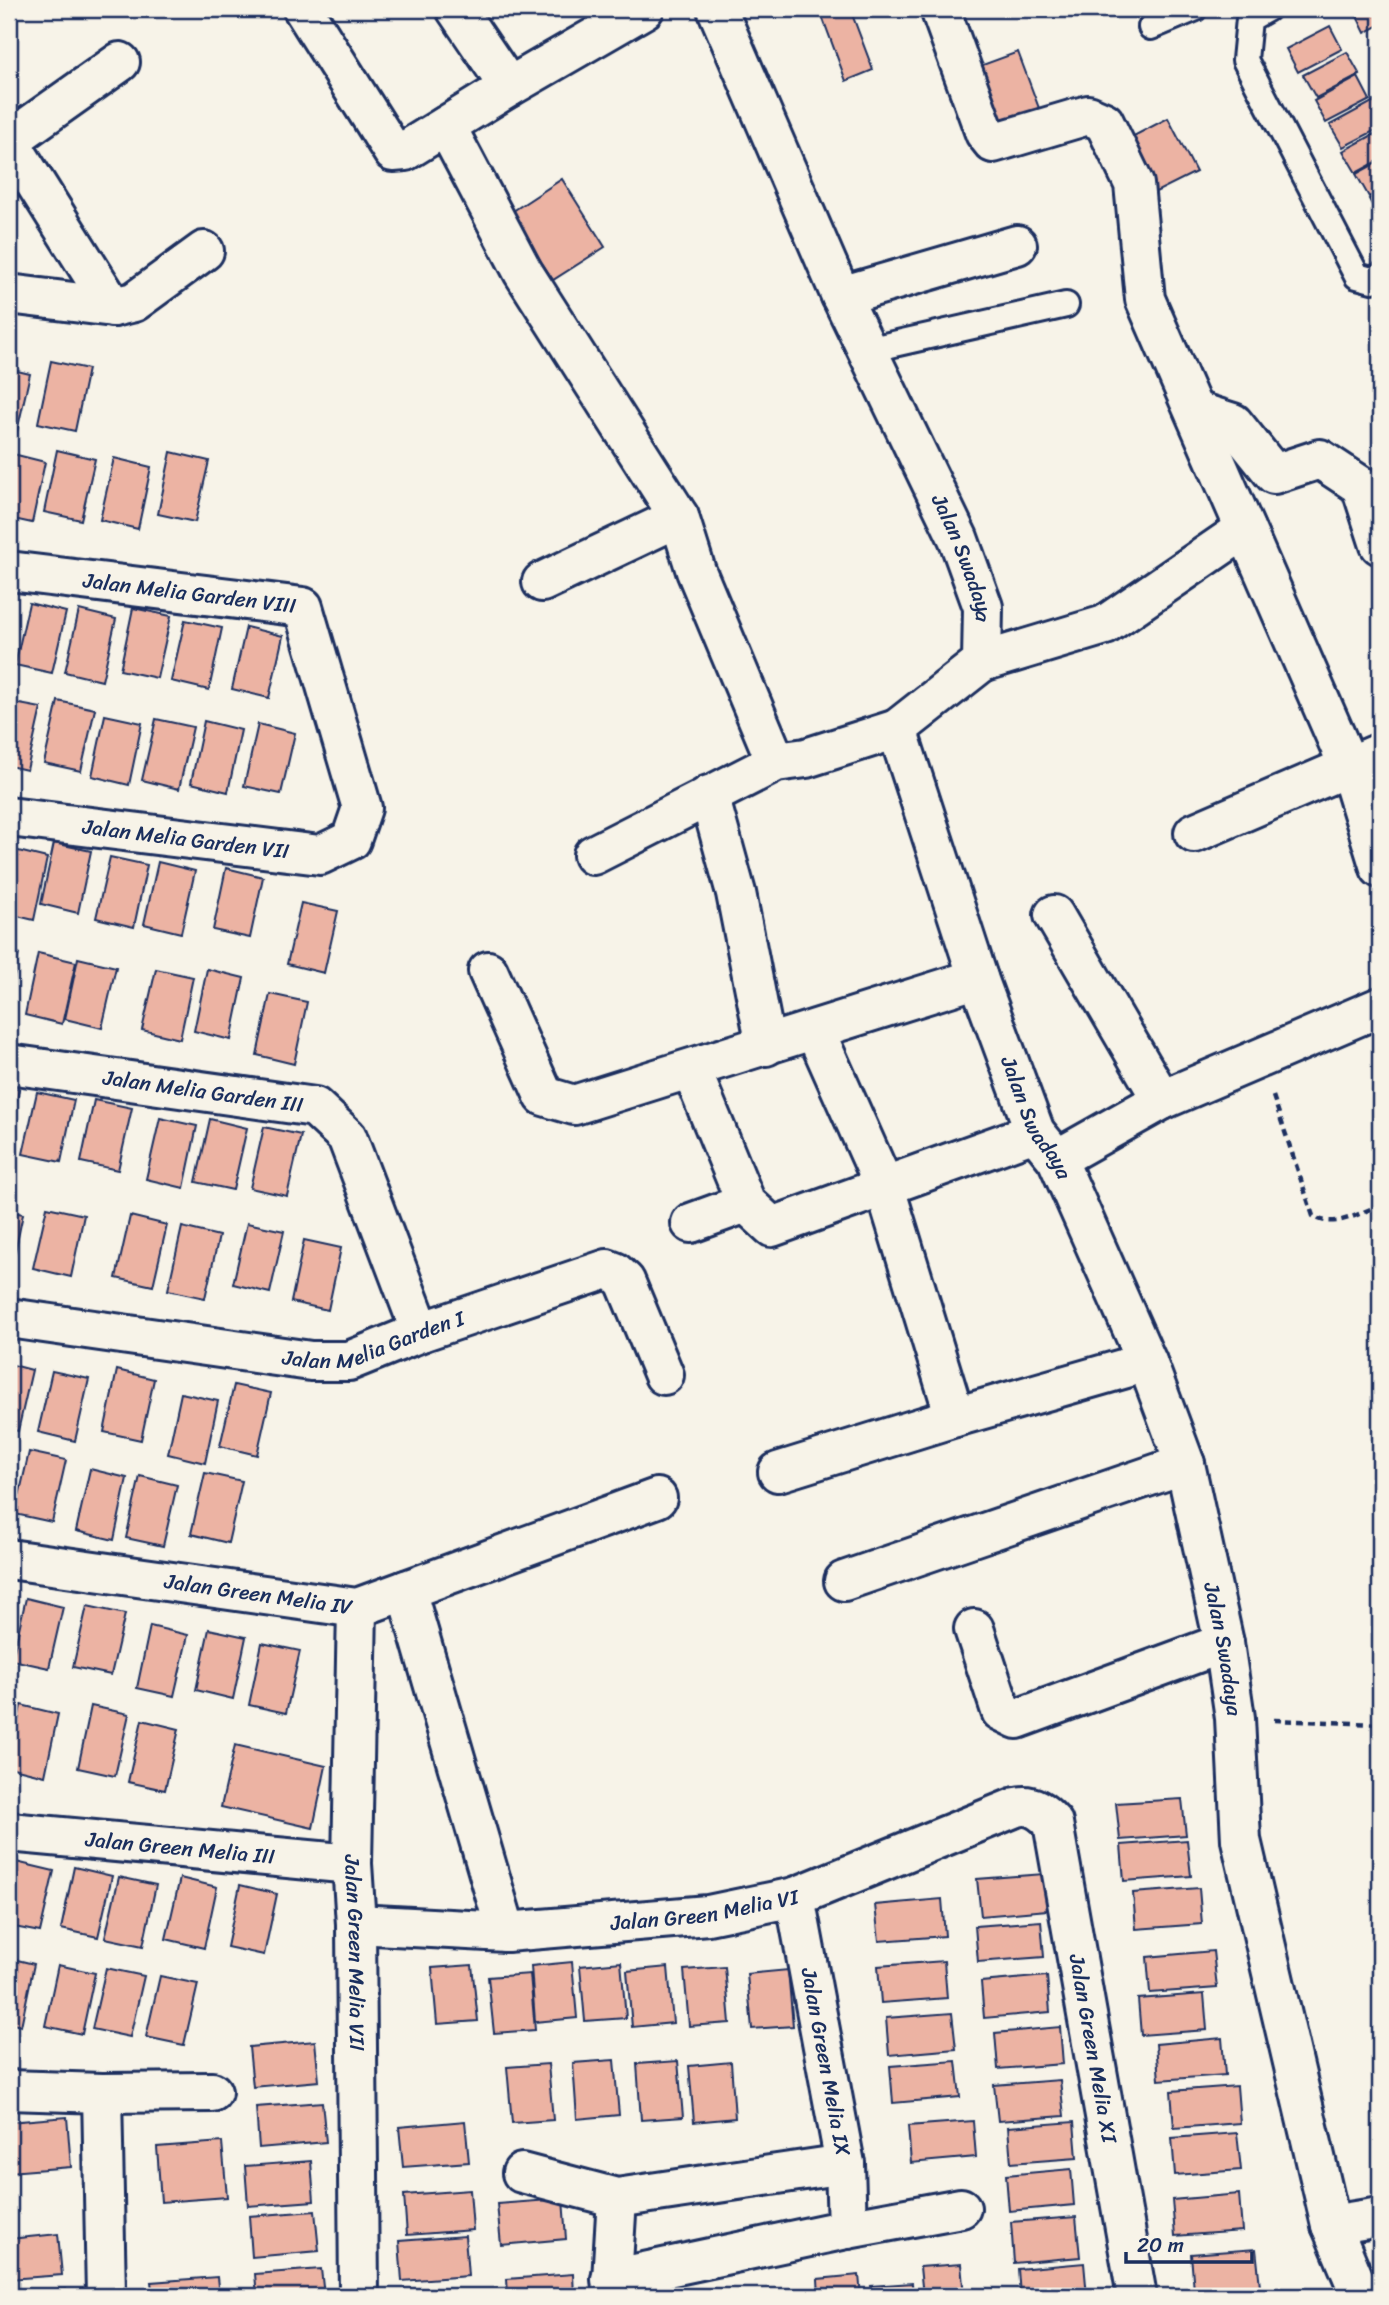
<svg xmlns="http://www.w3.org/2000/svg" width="1389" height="2305" font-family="Sriracha,sans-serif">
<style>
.building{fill:#ecb3a3;stroke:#1b2f5e;stroke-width:2}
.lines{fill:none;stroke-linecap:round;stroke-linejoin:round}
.lane-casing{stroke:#1b2f5e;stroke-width:30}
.street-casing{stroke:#1b2f5e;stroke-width:44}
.secondary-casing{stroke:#1b2f5e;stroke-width:44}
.path{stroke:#1b2f5e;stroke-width:4.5;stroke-dasharray:7 5;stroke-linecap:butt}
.lane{stroke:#f7f3e8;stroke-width:24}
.street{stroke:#f7f3e8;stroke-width:38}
.secondary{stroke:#f7f3e8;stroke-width:38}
.labels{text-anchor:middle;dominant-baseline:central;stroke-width:7;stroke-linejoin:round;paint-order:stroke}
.street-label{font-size:21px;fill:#1b2f5e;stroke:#f7f3e8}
</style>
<rect width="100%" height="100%" fill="#f7f3e8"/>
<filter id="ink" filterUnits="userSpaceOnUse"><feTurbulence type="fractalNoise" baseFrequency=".0143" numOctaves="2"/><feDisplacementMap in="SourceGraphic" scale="14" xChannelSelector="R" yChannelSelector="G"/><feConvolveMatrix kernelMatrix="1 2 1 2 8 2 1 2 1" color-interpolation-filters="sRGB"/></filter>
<g filter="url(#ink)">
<g class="building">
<polygon points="843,9 850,9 873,70 846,81 822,16"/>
<polygon points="1356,9 1380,9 1380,25 1365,33 1354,10"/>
<polygon points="1330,26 1342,49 1298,72 1286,49"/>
<polygon points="1018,52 1043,119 1002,134 977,67"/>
<polygon points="1347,52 1360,75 1316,98 1303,75"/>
<polygon points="1358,77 1370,100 1326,123 1314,101"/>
<polygon points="1374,101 1380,112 1380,128 1343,147 1330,125"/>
<polygon points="1168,118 1196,172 1154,193 1126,140"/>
<polygon points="1380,131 1380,160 1356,173 1343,151"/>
<polygon points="1380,161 1380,191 1369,197 1356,174"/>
<polygon points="562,179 605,247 553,280 510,213"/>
<polygon points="1380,194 1380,221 1369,199"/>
<polygon points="51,361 88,369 75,431 38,423"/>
<polygon points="9,369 30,374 16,436 9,434"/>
<polygon points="57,450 95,459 81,520 44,512"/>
<polygon points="171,452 209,461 195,522 158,514"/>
<polygon points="9,453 45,462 32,523 9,518"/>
<polygon points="114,458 151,467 138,529 100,520"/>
<polygon points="29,603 66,612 52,673 15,665"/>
<polygon points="133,608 171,616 157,678 120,670"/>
<polygon points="79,610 116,619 102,681 65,672"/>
<polygon points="185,620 222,628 209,690 171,681"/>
<polygon points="246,627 283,636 269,698 232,689"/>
<polygon points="58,701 95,709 81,771 44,763"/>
<polygon points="9,702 41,708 27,770 9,766"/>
<polygon points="105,715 142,723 129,785 92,776"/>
<polygon points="156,719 193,727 179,789 142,780"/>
<polygon points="204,721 241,730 228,792 191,783"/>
<polygon points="258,724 295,733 281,794 244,786"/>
<polygon points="54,843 91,851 78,913 41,904"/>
<polygon points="10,849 47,858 34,920 9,914"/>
<polygon points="110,857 147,865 134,927 96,918"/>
<polygon points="158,862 195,871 181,933 144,924"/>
<polygon points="226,868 263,877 250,938 213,930"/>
<polygon points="301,903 338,911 324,973 287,964"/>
<polygon points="9,951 19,953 9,1001"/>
<polygon points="38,953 76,962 62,1024 25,1015"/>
<polygon points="78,958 116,967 102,1028 65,1019"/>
<polygon points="156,969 193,977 180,1039 142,1030"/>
<polygon points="207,969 244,978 231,1040 194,1031"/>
<polygon points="270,994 307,1002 294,1064 257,1055"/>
<polygon points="9,1087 19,1089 9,1139"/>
<polygon points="37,1092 74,1100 61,1162 23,1154"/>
<polygon points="94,1100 132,1108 118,1170 81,1162"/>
<polygon points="160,1118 197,1126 184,1188 146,1179"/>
<polygon points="210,1119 247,1128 233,1190 196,1182"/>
<polygon points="264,1127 301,1135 287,1196 250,1188"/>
<polygon points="47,1207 84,1215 71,1277 33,1268"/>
<polygon points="9,1211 23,1214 10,1276 9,1276"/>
<polygon points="130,1216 167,1225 153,1286 116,1278"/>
<polygon points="247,1223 284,1231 270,1293 233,1284"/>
<polygon points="182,1227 219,1236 205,1298 168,1290"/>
<polygon points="304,1240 341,1248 328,1310 291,1302"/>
<polygon points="9,1364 32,1370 18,1431 9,1429"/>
<polygon points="117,1370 154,1379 141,1440 104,1432"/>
<polygon points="52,1371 89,1379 75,1441 38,1432"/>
<polygon points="234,1385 271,1393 257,1455 220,1446"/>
<polygon points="181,1393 218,1401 205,1463 168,1454"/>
<polygon points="29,1452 66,1460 52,1522 15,1514"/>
<polygon points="90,1469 127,1478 114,1540 76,1531"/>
<polygon points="205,1473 242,1481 228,1543 191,1534"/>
<polygon points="140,1476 177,1485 163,1546 126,1538"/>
<polygon points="26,1598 63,1607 49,1668 12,1660"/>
<polygon points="87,1606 125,1614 111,1675 73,1667"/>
<polygon points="150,1626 188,1635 174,1696 137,1688"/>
<polygon points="209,1629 246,1637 233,1699 196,1690"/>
<polygon points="262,1643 300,1651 286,1713 249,1705"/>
<polygon points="21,1705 58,1714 45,1776 9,1767"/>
<polygon points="91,1706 129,1714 115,1776 78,1768"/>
<polygon points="142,1720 179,1729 165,1790 128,1782"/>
<polygon points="235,1745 326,1766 313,1828 221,1807"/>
<polygon points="1182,1799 1186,1835 1120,1840 1116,1803"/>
<polygon points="1187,1840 1191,1876 1124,1881 1121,1845"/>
<polygon points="16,1862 54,1871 40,1932 9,1926 9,1894"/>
<polygon points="74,1867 112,1876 98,1937 61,1929"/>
<polygon points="1044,1874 1047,1910 981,1916 977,1879"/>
<polygon points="119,1877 156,1885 143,1946 105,1938"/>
<polygon points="180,1878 217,1887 204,1948 166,1939"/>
<polygon points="240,1885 277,1894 264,1955 227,1947"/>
<polygon points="1199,1888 1202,1924 1136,1929 1133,1893"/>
<polygon points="942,1899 945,1936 879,1941 875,1905"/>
<polygon points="1041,1921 1044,1957 978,1962 975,1926"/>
<polygon points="1213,1951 1217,1988 1150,1993 1147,1957"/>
<polygon points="9,1958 34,1964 21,2026 9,2023"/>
<polygon points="944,1961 947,1998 881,2003 878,1966"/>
<polygon points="572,1962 577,2018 535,2022 531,1966"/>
<polygon points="621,1962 626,2018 585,2021 580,1966"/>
<polygon points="58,1965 95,1973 82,2034 45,2026"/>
<polygon points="472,1965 478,2021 437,2024 432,1968"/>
<polygon points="668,1967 673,2023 632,2027 627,1971"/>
<polygon points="725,1967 730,2023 689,2026 684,1970"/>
<polygon points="106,1968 144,1976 130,2037 92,2029"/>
<polygon points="788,1970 793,2026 752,2029 747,1974"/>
<polygon points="530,1974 535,2030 494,2033 488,1977"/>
<polygon points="160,1976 198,1984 184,2045 146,2037"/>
<polygon points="1047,1976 1050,2012 984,2018 981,1982"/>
<polygon points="1204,1994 1207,2030 1141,2035 1138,1999"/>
<polygon points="952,2013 956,2049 889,2055 886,2018"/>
<polygon points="1060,2027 1063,2064 998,2069 995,2033"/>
<polygon points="1222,2038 1225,2075 1159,2080 1156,2044"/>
<polygon points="315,2041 319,2081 253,2087 249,2047"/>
<polygon points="614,2060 619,2115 577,2119 573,2063"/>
<polygon points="678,2061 683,2117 641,2120 637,2064"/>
<polygon points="956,2061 960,2097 893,2103 890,2066"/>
<polygon points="731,2062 735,2118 694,2122 689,2066"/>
<polygon points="548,2064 553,2120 512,2123 507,2067"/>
<polygon points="1060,2080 1064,2116 998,2121 994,2085"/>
<polygon points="1237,2086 1240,2123 1174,2128 1171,2091"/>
<polygon points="322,2102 326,2142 259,2148 256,2107"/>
<polygon points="67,2117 71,2167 9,2172 9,2122"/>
<polygon points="465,2121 469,2162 403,2167 399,2127"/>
<polygon points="973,2121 976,2157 911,2163 908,2126"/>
<polygon points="1074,2122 1077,2158 1011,2163 1008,2127"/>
<polygon points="1237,2133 1241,2170 1175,2175 1172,2138"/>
<polygon points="222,2142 227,2197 161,2202 157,2147"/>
<polygon points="311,2161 314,2201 248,2206 245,2166"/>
<polygon points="1071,2169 1074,2205 1009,2211 1006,2175"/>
<polygon points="470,2190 473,2230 407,2235 404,2195"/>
<polygon points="1239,2194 1242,2231 1175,2236 1172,2200"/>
<polygon points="563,2199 566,2239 501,2245 497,2204"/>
<polygon points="315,2211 319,2251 252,2257 249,2216"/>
<polygon points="1076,2217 1080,2257 1014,2263 1011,2222"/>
<polygon points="58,2234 62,2275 9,2279 9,2239"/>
<polygon points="465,2236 468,2276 402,2281 399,2241"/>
<polygon points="1256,2249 1260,2286 1194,2291 1191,2254"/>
<polygon points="1084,2263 1087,2296 1020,2296 1018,2269"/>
<polygon points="961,2264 964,2296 923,2296 920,2267"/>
<polygon points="321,2269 324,2296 257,2296 255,2274"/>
<polygon points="573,2274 574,2296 508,2296 507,2279"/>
<polygon points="859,2275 861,2296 819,2296 818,2279"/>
<polygon points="217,2277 219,2296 153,2296 151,2282"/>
<polygon points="912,2283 913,2296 872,2296 871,2286"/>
<polygon points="66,2289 67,2296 9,2296 9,2294"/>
</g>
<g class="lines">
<defs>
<g id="lane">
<polyline points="1267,9 1249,19 1245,60 1357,276 1372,280 1380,276"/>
<polyline points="1151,27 1194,9"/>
<polyline points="867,350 1066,305"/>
</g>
<g id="street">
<polyline points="303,9 393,152 405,151 509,87 644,9"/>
<polyline points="456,9 509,87"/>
<polyline points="940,9 985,133 993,143 1088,115 1104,122 1134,184 1145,299 1349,767 1380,868"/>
<polyline points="446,126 523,272 679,517 696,571 776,762"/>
<polyline points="10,140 120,62"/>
<polyline points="9,141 113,307"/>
<polyline points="9,294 113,307 134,302 204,251"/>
<polyline points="841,296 1017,245"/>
<polyline points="1195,411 1233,423 1274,474 1320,459 1361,486 1380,545"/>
<path id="s1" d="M 9,571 L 303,607 L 362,808 L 351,840 L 320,855 L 9,817"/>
<polyline points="542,582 679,517"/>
<polyline points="982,662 1105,625 1245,529"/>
<polyline points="709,795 736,893 766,1046"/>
<polyline points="1194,833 1380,753"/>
<polyline points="593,855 776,762 806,758 897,729"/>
<polyline points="1054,915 1162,1100 1380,1007"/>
<polyline points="488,971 544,1096 574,1105 978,978"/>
<polyline points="815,1031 885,1188 955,1417"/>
<path id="s2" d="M 9,1064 L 315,1107 L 347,1137 L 421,1332"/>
<polyline points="1057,1159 1162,1100"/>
<polyline points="746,1203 772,1227 1035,1132"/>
<polyline points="691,1223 746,1203 691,1069"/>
<path id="s3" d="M 9,1318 L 311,1361 L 349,1361 L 421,1332 L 607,1269 L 615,1272 L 625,1281 L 664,1375"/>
<polyline points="778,1472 955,1417 1147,1362"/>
<path id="s4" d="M 9,1559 L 357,1608 L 657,1498"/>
<polyline points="844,1581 1185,1464"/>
<polyline points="406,1590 506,1932"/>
<path id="s5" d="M 357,1608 L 352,1864 L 356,1924 L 359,2296"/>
<polyline points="974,1629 1001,1711 1017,1719 1224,1643"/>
<path id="s6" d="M 9,1832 L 352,1864"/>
<path id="s7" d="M 795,1897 L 845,2164 L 847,2229"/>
<path id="s8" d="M 356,1924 L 506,1932 L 708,1915 L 795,1897 L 1016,1807 C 1032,1803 1043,1812 1053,1823 L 1137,2296"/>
<polyline points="9,2090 102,2093 212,2092"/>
<polyline points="102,2093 106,2296"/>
<polyline points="522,2173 617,2198 845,2164"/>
<polyline points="1331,2225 1380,2217"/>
<polyline points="611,2279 847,2229 961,2208"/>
<polyline points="611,2296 617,2198"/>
</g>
<g id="secondary">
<path id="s9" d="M 717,9 L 841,296 L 958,538 L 983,607 L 982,662 L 897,729 L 978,978 L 1035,1132 L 1057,1159 L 1147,1362 L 1185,1464 L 1224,1643 L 1235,1718 L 1241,1840 L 1331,2225 L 1361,2296"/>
</g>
</defs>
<use href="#lane" class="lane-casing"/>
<use href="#street" class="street-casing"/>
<use href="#secondary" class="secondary-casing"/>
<g class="path">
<path d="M 1273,1096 L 1313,1216 C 1334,1230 1359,1213 1380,1205"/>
<polyline points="1274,1720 1380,1724"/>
</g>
<use href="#lane" class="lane"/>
<use href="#street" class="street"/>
<use href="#secondary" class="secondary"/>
</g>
</g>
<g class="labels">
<g class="street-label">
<text stroke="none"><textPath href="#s9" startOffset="602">Jalan Swadaya</textPath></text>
<text stroke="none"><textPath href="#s1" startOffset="182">Jalan Melia Garden VIII</textPath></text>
<text transform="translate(186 839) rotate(7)">Jalan Melia Garden VII</text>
<text stroke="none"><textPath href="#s2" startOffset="196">Jalan Melia Garden III</textPath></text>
<text stroke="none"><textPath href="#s9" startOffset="1232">Jalan Swadaya</textPath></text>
<text stroke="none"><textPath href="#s3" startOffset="371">Jalan Melia Garden I</textPath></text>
<text stroke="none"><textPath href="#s4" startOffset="252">Jalan Green Melia IV</textPath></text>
<text stroke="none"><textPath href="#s9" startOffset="1799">Jalan Swadaya</textPath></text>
<text stroke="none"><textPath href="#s6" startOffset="172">Jalan Green Melia III</textPath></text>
<text stroke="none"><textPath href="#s8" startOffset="350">Jalan Green Melia VI</textPath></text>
<text stroke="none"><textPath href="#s5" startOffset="345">Jalan Green Melia VII</textPath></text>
<text stroke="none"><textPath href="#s8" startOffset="952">Jalan Green Melia XI</textPath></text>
<text stroke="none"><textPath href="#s7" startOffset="168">Jalan Green Melia IX</textPath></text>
</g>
</g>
<rect width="1389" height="2305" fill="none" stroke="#f7f3e8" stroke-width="35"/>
<rect x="18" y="18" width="1354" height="2270" fill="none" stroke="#1b2f5e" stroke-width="2.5" filter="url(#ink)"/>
<path d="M1126 2252v10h126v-10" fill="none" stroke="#1b2f5e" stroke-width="3.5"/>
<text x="1137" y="2252" font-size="21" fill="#1b2f5e" stroke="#f7f3e8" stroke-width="5" paint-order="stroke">20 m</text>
</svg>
